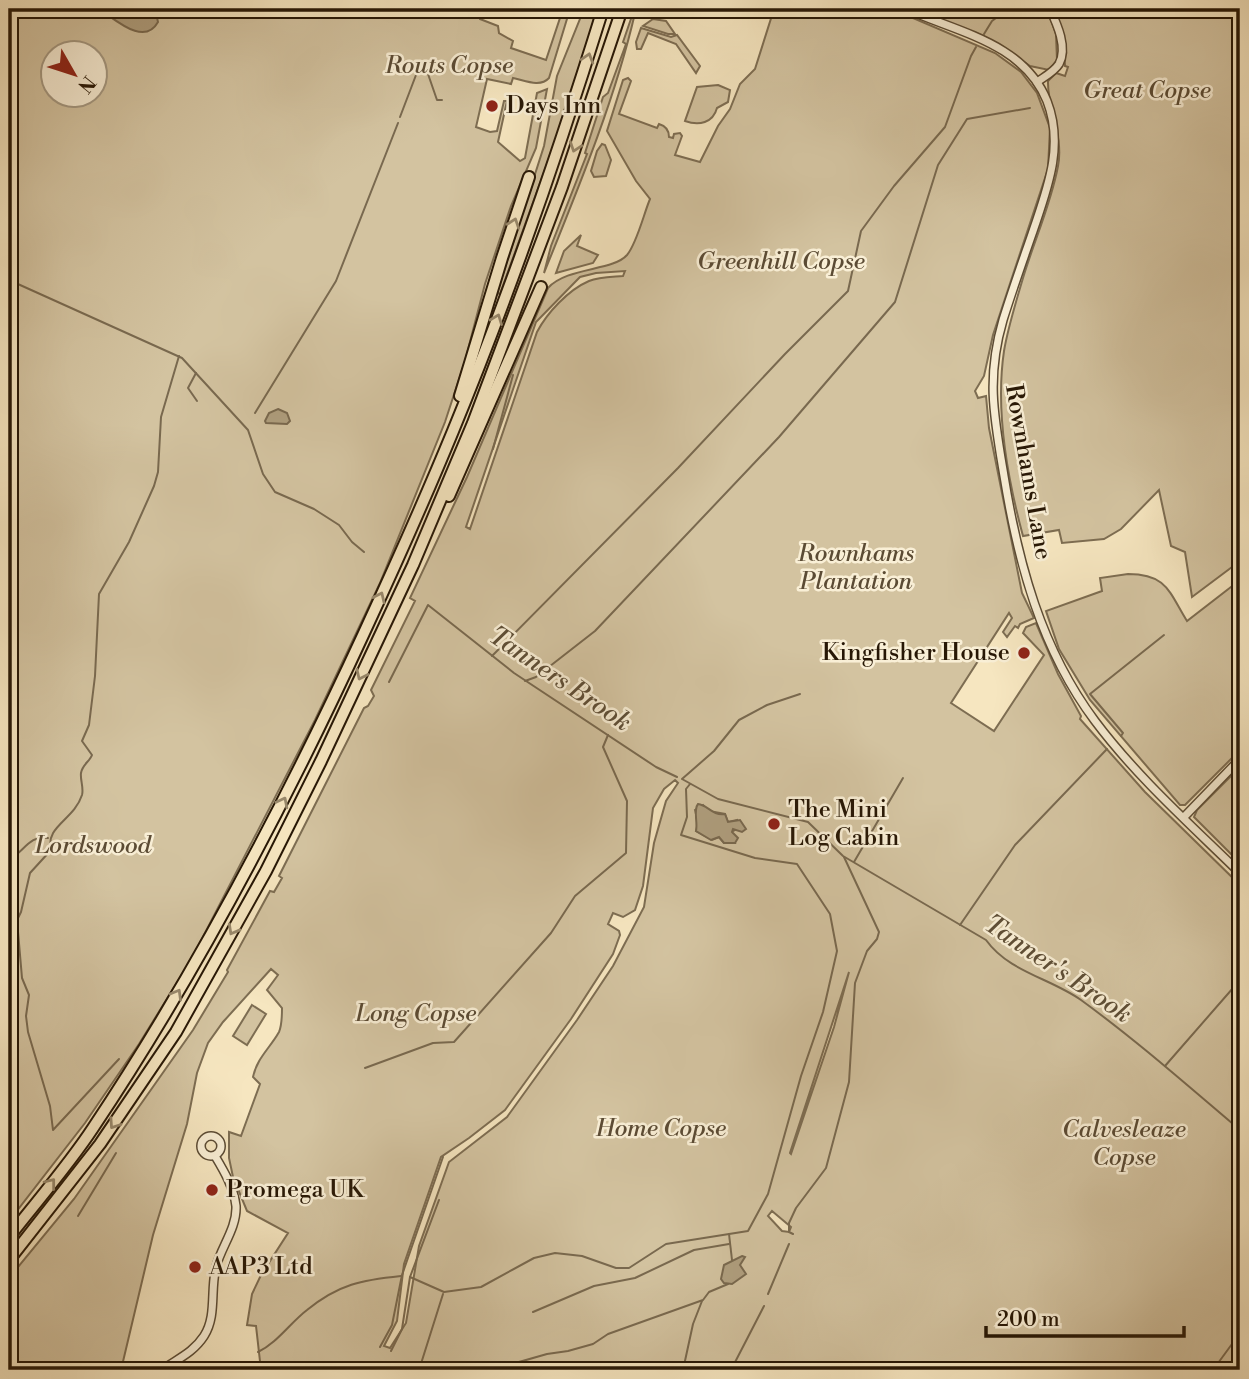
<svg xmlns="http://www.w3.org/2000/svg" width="1249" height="1379" font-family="'Libre Bodoni',serif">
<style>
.green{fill:#d3c3a0;stroke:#7d6d52;stroke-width:2;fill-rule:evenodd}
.water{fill:#b0a080;stroke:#79694f;stroke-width:2}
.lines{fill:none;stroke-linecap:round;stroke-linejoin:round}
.stream{stroke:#79694f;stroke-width:2}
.minor-casing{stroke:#5b4b34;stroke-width:10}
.highway-casing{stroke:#271705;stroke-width:14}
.minor{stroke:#f9efd6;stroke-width:7}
.highway{stroke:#f6e6c0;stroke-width:10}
.oneway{stroke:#99896c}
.poi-dot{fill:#8f2418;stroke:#f9efd6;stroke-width:2.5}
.labels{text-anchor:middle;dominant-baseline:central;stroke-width:5;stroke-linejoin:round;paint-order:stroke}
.park-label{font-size:24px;font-style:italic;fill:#5b4b34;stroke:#f9efd6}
.poi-label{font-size:24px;fill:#271705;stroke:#f9efd6;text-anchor:start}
.street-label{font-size:24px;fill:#271705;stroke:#f9efd6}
.water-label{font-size:26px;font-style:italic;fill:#5e4e36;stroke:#f9efd6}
</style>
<rect width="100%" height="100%" fill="#f6e6c0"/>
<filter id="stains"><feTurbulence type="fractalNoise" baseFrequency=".00286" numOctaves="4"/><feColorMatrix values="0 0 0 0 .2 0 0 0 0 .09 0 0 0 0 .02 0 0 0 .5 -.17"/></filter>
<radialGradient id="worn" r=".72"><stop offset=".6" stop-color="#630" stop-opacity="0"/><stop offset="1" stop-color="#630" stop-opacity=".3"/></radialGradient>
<g class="green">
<path d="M 9,9 L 468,9 L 480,13 L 480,19 L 498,26 L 499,33 L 513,41 L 511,48 L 546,60 L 563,9 L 570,9 L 549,78 C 540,88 524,80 513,78 L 511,84 L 487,79 L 476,127 L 490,132 L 497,131 L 504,101 L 507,101 L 498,142 L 520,161 L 525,158 L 537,93 L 547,89 L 536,148 L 511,206 L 485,284 L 465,361 L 445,422 L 380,583 L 315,720 L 191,960 L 139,1044 L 85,1123 L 9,1221 ZM 52,52 L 94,52 L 94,94 L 52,94 Z"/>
<polygon points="584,9 598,9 553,147 500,294 497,293 544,146 557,76"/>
<path d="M 774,9 L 892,9 L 995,53 L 1021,72 L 1037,93 L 1050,128 L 1048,169 L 993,335 L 984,376 L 975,391 L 978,398 L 986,396 L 989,428 L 1022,593 L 1034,618 L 1020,624 L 1018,628 L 1015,626 L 1007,637 L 1003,632 L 1012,618 L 1009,613 L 951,703 L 994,731 L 1044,655 L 1023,633 L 1026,627 L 1036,623 L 1058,674 L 1081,716 L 1080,719 L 1145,792 L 1240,885 L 1240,1370 L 261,1370 L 256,1326 L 247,1325 L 252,1294 L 261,1275 L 288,1233 L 247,1211 L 233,1177 L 229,1158 L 229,1132 L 241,1136 L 260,1084 L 253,1077 C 257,1058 270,1048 279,1032 C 282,1025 282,1016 282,1008 L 267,990 L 278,975 L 271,969 L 223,1022 L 208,1043 L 197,1073 L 187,1124 L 153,1235 L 121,1370 L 41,1370 L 23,1364 L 9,1367 L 9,1278 L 74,1199 L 193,1030 L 228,972 L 227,970 L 270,891 L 274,892 L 282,878 L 279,876 L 364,708 L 368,706 L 374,696 L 371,690 L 415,601 L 410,598 L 467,477 L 548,288 C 567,267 613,271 627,255 C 637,243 644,213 650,199 L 636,181 L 607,131 L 623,80 L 628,78 L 631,81 L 619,114 L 657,128 L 659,124 C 666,126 669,130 669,137 L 673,138 L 674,134 L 680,133 L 682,136 L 675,155 L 700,162 L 718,126 L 730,109 L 740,84 L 755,69 ZM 625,271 L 623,276 C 612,277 599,277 589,281 C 568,290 547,313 537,332 L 470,529 L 466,527 L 536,322 L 580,277 L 596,273 ZM 675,780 L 678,783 L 666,801 L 654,843 L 644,907 L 613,966 L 577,1020 L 507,1117 L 449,1162 L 419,1246 L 406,1323 L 390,1348 L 384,1346 L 397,1321 L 404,1264 L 441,1157 L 469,1138 L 505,1110 L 571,1019 L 613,954 L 620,935 L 619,931 L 608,924 L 613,913 L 623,917 L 635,910 L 643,886 L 653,808 L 664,789 ZM 703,805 L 709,811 L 725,814 L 728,822 L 737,820 L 737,829 L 731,832 L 735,843 L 724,843 L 719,837 L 712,840 L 696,831 L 698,823 L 695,810 ZM 849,972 L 834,1027 L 791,1154 L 790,1153 ZM 772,1211 L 791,1227 L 789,1232 L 782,1231 L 768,1216 Z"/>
<polygon points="913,9 1047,9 1056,34 1057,60 1049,70 1030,66 1003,47"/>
<path d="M 1054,9 L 1240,9 L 1240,341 L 1234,393 L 1240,444 L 1240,561 L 1192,597 L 1185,552 L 1171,546 L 1159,490 L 1121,529 L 1104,539 L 1062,543 L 1059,530 L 1023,536 C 1007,477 995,411 1004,351 C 1008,327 1016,302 1023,278 C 1034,241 1051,204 1058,166 C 1064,136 1047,108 1048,81 L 1056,73 L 1065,76 L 1068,67 L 1065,66 C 1065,45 1062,28 1054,9 Z"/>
<path d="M 633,13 L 635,13 C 615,100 578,189 544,273 L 551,246 L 587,154 L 585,153 L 603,97 L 608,93 L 626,44 L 623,42 Z"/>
<polygon points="653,19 666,21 675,34 668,34 643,26"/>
<polygon points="641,28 671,37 677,35 700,66 696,73 676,44 648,33 641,49 637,49 636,42"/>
<path d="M 718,85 L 730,90 L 728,102 L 717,108 C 713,123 699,126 685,121 L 697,87 Z"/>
<polygon points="602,144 605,145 611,160 606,176 594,177 591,171 597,151"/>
<polygon points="581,235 577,246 598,255 593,263 556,273 564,251"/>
<path d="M 1128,574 C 1167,574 1169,592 1187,621 L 1240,580 L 1240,750 L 1185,805 L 1180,805 L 1090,700 L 1059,649 L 1046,611 L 1102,591 L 1100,578 Z"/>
<polygon points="1240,767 1240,863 1194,817 1197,810"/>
<polygon points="252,1005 266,1014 247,1045 233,1036"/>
</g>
<g class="water">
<path d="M 99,9 L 155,9 L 158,22 C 144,47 115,19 99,9 Z"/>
<polygon points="278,409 287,413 290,421 287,424 266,423 265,421 269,413"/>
<path d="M 698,804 C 708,805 712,816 725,814 L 728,822 L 740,820 L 746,829 L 742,832 L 733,829 L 732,832 L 738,838 L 735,843 L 724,843 L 719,837 L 711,840 L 696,831 C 698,822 693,810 698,804 Z"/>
<polygon points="742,1256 745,1257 740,1265 746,1274 732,1284 724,1283 721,1279 724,1265"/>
</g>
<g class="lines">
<g class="stream">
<polyline points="984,34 992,21 1008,9"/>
<polyline points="400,117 416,75 421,72 428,74 437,100 442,100"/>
<polyline points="9,280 182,358 248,430 263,474 275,492 314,509 339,525 352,542 364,552"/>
<polyline points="196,373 188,388 197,401"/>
<polyline points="255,413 336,281 398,123"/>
<polyline points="493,449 513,375"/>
<polyline points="492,656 678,468 785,354 848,291 861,231 894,186 945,127 971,56 976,47"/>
<polyline points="525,681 536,677 595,631 779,437 895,302 938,165 967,119 1030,108"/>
<polyline points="389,682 428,605 514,673 656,767 677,777"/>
<path d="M 800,694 L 767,705 L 739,720 L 714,751 L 682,779 L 718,799 L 808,822 L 843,856 L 986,940 C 1009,972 1050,978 1081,1000 C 1136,1040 1188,1086 1240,1130"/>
<polyline points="1121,736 1123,733 1090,694 1164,635"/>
<path d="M 9,859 C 22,855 29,834 48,838"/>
<polyline points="854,862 903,778"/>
<polyline points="960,925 1015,845 1107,749"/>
<path d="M 119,1059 L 53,1130 L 50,1106 L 28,1032 L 26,1016 L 29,995 L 22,978 L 17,920 L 21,912 L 30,873 L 51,850 C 45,826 74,820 82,795 C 84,788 80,780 81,773 C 82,765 90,761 92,755 L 82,741 L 89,725 L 95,676 L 99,594 L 129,542 L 154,486 L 158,472 L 161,417 L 179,356"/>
<polyline points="1165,1066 1240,980"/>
<polyline points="365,1068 433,1043 454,1042 551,933 575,896 626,853 627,801 603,747 608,735"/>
<polyline points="78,1216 116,1153"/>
<polyline points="729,1234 732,1260"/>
<polyline points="793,1234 789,1232 789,1223 796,1208 826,1168 849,1082 855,983 867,951 877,939 879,932 844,857"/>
<polyline points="410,1277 444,1292 481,1287 534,1258 555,1253 582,1256 616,1268 629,1268 666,1244 748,1231 768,1194 801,1076 823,1012 837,951 830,914 797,864 755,858 681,835 687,817 686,789 690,784"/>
<polyline points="768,1294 789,1244"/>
<polyline points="533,1312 594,1286 635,1278 694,1250 729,1244"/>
<polyline points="380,1347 392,1325 402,1275 443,1157"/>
<polyline points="391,1351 402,1329 410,1277 439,1200"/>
<path d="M 258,1352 C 277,1343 290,1323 307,1310 C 339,1284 362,1280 401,1276"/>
<polyline points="505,1366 547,1354 568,1351 593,1344 608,1334 703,1300 709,1292 728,1284"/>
<polyline points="419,1370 443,1294"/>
<polyline points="683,1370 693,1324 702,1301"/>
<polyline points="731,1370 764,1306"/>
<polyline points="1213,1370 1240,1333"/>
</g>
<defs>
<g id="minor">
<path d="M 906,9 C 957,32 1024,43 1047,101 C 1065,147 1046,192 1032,234 C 1022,263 1012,291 1003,320 C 986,378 994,417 1004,476 C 1018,562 1041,649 1095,721 C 1137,777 1190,824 1240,873"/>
<path d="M 1037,82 C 1044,77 1054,72 1059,64 C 1068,48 1057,24 1050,9"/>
<polyline points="1184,817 1240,759"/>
<circle cx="211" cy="1146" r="10"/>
<path d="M 162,1370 C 177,1359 193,1353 204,1336 C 217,1316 210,1290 216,1267 C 221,1247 237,1228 236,1206 C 234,1188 224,1171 215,1156"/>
</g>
<g id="highway">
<polyline points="460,396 502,258 529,177"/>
<polyline points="449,496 541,287"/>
<path d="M 9,1237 C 37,1201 68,1166 93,1128 C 198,971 285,804 364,633 C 395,566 425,499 453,431 C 510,293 559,151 603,9"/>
<polyline points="9,1260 100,1144 176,1032 266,871 321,761 413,565 473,423 562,187 622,9"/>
</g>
</defs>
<use href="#minor" class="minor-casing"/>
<use href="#highway" class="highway-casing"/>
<use href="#minor" class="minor"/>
<use href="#highway" class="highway"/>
</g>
<defs><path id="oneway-chevron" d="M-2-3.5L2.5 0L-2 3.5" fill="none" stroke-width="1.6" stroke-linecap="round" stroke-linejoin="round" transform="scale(1.75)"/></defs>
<g class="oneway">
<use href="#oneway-chevron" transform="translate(588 58) rotate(-73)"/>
<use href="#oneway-chevron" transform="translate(575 147) rotate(109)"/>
<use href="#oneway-chevron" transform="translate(514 223) rotate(-71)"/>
<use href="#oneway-chevron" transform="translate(497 319) rotate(-69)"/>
<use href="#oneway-chevron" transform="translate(380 597) rotate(-65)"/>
<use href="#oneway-chevron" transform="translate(361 675) rotate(115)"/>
<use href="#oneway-chevron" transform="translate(283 802) rotate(-63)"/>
<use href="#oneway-chevron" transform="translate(233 930) rotate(119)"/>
<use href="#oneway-chevron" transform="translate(177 994) rotate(-60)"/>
<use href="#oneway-chevron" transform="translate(114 1124) rotate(124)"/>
<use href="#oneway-chevron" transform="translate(51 1183) rotate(-52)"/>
</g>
<g class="poi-dot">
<circle cx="492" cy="106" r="7"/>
<circle cx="1024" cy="653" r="7"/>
<circle cx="774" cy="824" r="7"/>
<circle cx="212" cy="1190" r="7"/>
<circle cx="195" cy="1267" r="7"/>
</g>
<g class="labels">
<g class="park-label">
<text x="449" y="66">Routs Copse</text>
<text x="1147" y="91">Great Copse</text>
<text x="781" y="262">Greenhill Copse</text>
<text x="856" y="554">Rownhams<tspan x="856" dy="28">Plantation</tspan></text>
<text x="93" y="846">Lordswood</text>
<text x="416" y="1014">Long Copse</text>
<text x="661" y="1129">Home Copse</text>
<text x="1124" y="1130">Calvesleaze<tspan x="1124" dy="28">Copse</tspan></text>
</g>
<g class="poi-label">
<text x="506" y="106">Days Inn</text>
<text x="1010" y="653" text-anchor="end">Kingfisher House</text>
<text x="788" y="810">The Mini<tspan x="788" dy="28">Log Cabin</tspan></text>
<text x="226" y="1190">Promega UK</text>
<text x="209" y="1267">AAP3 Ltd</text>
</g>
<g class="street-label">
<text transform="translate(1028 472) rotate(80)">Rownhams Lane</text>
</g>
<g class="water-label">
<text transform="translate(560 679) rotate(34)">Tanners Brook</text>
<text transform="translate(1058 969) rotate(34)">Tanner's Brook</text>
</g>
</g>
<rect width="1249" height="1379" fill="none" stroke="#f6e6c0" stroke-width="35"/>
<rect x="10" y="10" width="1228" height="1358" fill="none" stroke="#271705" stroke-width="3.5"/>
<rect x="18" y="18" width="1214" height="1344" fill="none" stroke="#271705" stroke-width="2"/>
<g transform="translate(74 74) rotate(129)"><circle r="33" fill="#f9efd6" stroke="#a59982" stroke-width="2"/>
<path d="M0-5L12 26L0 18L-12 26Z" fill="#8f2418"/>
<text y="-10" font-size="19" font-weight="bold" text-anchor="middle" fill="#271705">N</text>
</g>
<path d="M986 1326v10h198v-10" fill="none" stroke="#271705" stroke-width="3.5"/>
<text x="997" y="1326" font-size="21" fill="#271705" stroke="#f9efd6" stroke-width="5" paint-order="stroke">200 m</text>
<rect width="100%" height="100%" filter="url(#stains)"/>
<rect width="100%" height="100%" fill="url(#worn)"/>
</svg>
